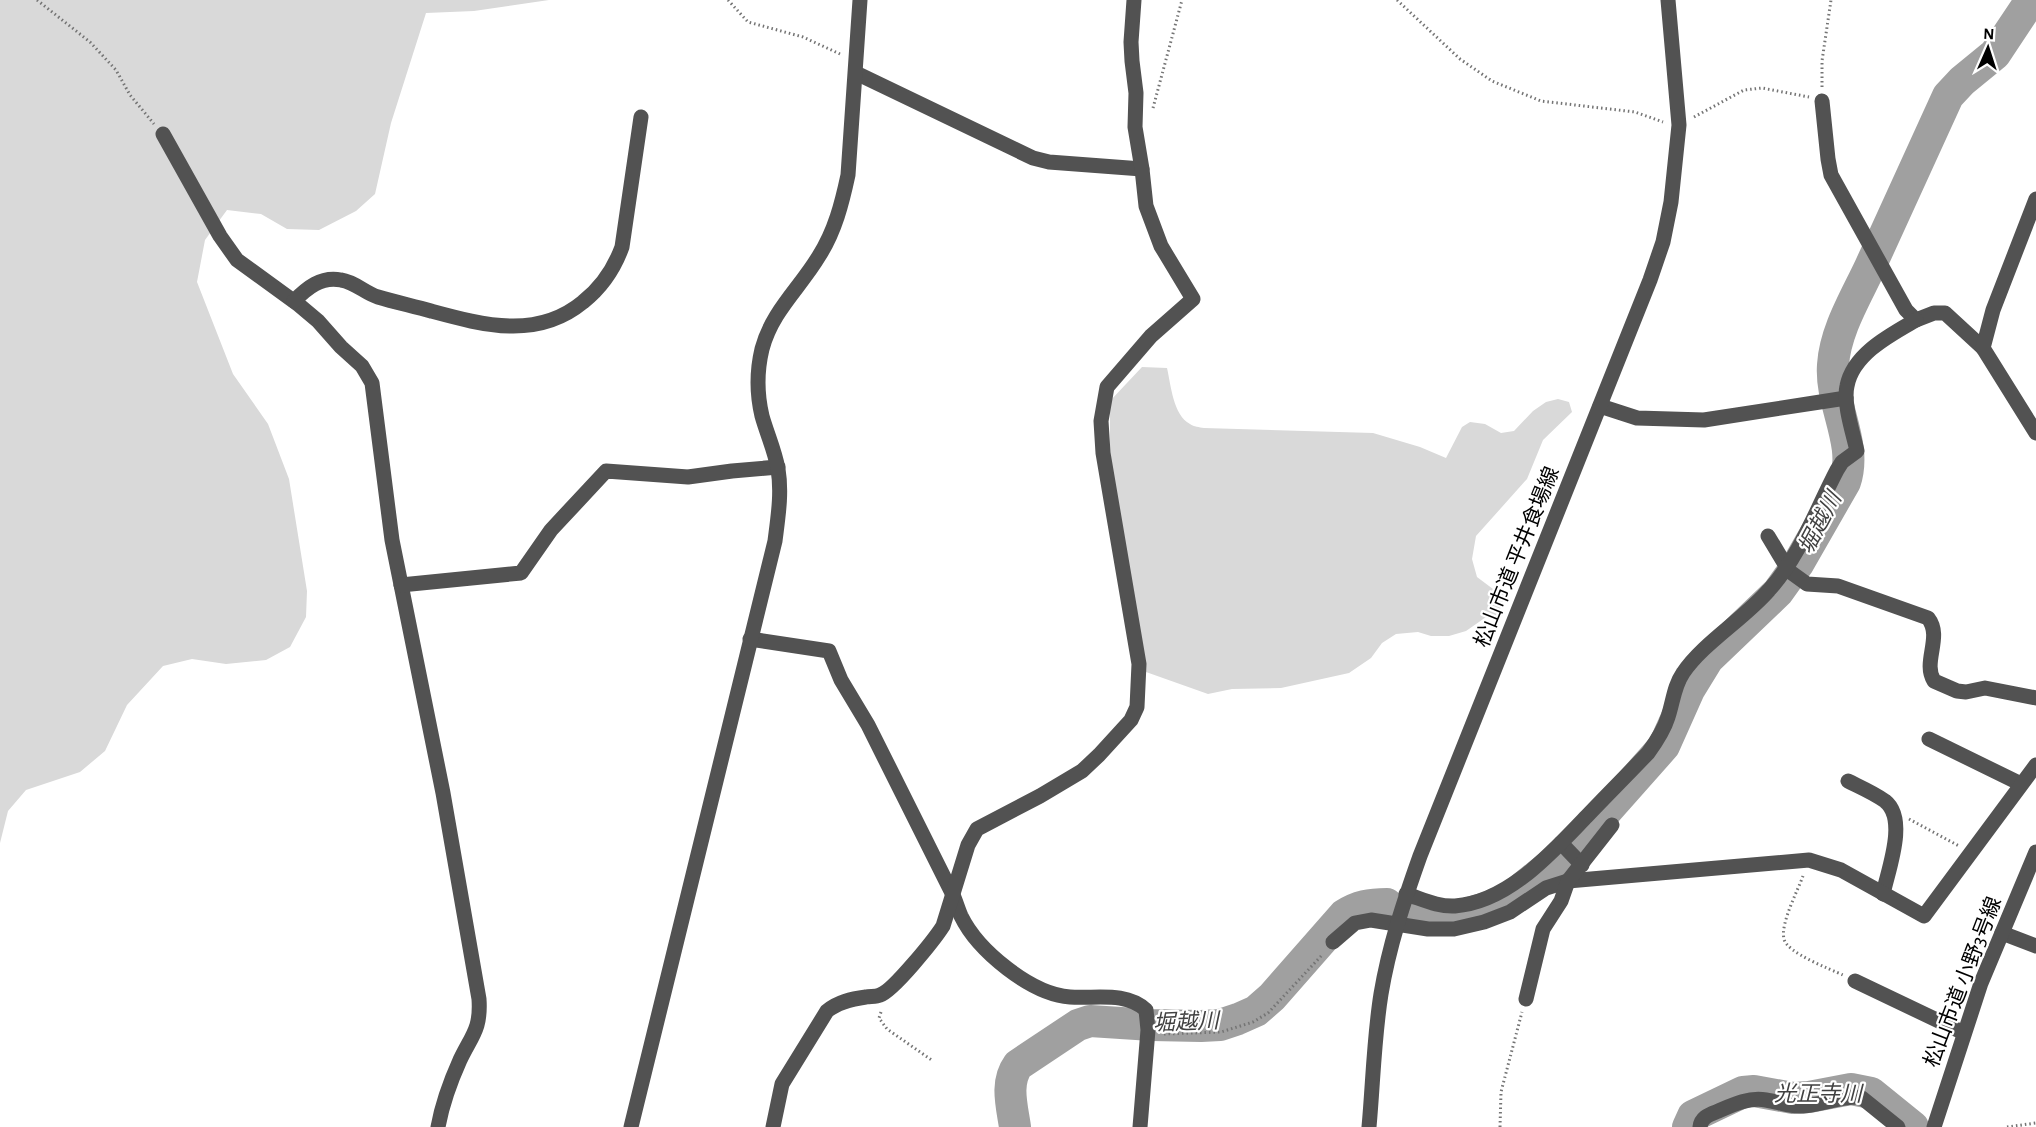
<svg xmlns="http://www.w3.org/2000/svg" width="2036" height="1127" font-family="'Alegreya Sans','Noto Sans JP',sans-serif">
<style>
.green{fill:#d9d9d9}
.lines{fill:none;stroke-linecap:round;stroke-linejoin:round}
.river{stroke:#a0a0a0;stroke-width:32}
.path{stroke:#747474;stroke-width:3;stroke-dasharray:1.5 3;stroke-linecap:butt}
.minor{stroke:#525252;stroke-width:15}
.labels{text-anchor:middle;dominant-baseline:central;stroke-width:4.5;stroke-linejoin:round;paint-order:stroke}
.street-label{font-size:21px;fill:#000;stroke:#fff}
.water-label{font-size:22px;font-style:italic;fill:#414141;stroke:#fff}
</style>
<rect width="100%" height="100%" fill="#fff"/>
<g class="green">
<polygon points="0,0 549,0 474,11 426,13 391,123 375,194 356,211 319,230 287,229 261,214 227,210 205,240 197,282 233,374 268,424 289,479 307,591 306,617 290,647 266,660 226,664 192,659 163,666 127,705 105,751 80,772 26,790 8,811 0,843"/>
<path d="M 1142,367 L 1167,368 C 1171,385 1173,415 1190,424 C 1194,427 1199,427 1204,428 L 1373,433 L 1420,447 L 1446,458 L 1462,427 L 1470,422 L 1485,424 L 1501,433 L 1514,431 L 1533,411 L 1546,402 L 1558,399 L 1569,402 L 1572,412 L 1543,440 L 1527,479 L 1476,536 L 1472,559 L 1477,577 L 1493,589 L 1506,594 L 1497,617 L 1489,615 L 1466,631 L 1449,636 L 1431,636 L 1418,632 L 1396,634 L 1382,643 L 1371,658 L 1349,673 L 1281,688 L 1232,689 L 1208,694 L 1146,672 L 1110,456 L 1110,401 Z"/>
</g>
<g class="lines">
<g class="river">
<path d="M 1417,911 L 1448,917 L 1465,914 L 1489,907 L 1511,897 L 1579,842 L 1664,746 L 1689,690 L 1708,659 L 1778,592 L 1798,564 L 1845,482 C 1858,443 1830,405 1833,365 C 1835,331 1856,297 1870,267 C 1896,210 1922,153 1948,96 L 1962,81 L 1995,54 L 2031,0"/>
<path d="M 1015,1127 C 1012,1106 1005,1083 1018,1065 L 1078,1025 L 1090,1021 L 1152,1025 L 1201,1026 L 1220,1025 L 1238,1019 L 1256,1011 L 1272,997 L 1344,915 C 1358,906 1370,904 1387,904"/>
<polyline points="1688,1127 1693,1116 1743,1092 1754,1091 1793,1098 1809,1097 1851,1089 1871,1093 1913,1127"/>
</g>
<g class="path">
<polyline points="37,0 90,42 116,70 130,95 154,124"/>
<polyline points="728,0 748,22 803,37 840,54"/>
<polyline points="1397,0 1460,59 1492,81 1541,101 1635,112 1663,122"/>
<polyline points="1822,87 1822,61 1831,0"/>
<polyline points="1153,108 1182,0"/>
<polyline points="1694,117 1744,90 1762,88 1809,97"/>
<polyline points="1909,819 1959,846"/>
<path d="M 1803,876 C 1798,890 1780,924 1784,939 C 1787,953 1830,969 1843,975"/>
<polyline points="881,1012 879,1018 887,1029 933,1061"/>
<polyline points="1164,1034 1221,1032 1253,1022 1268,1013 1323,954"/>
<polyline points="1500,1127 1501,1092 1522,1012"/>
<polyline points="2007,1127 2036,1123"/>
</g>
<g class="minor">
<polyline points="856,73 1033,158 1049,162 1142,169"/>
<polyline points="1822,101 1828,159 1831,175 1906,310 1916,320 1934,313 1945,313 1983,348"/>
<path d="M 163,134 L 220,236 L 237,260 L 299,305 L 318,321 L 341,347 L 362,366 L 372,383 L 392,540 L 443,793 L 479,999 C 481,1029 472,1035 460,1060 C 451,1080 442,1105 438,1127"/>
<polyline points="2036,199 1993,310 1983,348 2036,433"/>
<path d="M 294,301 C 307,288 321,276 341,280 C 355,282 365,293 378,297 C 395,302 413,306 431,311 C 483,325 537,340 583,302 C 602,287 614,269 622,247 L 641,117"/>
<polyline points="1600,406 1637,418 1704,420 1846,398"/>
<path d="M 1768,536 L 1789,571 L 1807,584 L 1838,586 L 1928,618 C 1943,637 1922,662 1934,681 L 1957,691 L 1966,692 L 1985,688 L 2036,698"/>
<polyline points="401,585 521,573 551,530 606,471 688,477 732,471 778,467"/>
<path d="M 750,639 L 829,651 L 841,680 L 868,725 L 953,895 C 956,902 958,909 961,916 C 978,951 1031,994 1070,997 C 1095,999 1125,991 1146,1010 L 1148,1030 L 1140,1127"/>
<polyline points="1929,739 2021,784"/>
<path d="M 1848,781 C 1860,787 1874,793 1885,801 C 1908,819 1888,870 1883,894"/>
<polyline points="1561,843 1582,865"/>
<path d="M 1406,894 C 1422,899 1438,907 1455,906 C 1509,902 1552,852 1587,816 C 1607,795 1628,774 1648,753 C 1656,742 1664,730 1668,717 C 1673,702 1674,686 1683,673 C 1702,644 1745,618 1769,590 C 1800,556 1816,510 1837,470 L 1842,462 L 1857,451 C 1853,433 1843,403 1847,386 C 1853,354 1890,335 1916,320"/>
<polyline points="2002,933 2036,946"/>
<polyline points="1333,942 1355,923 1371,920 1428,929 1454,929 1484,922 1510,912 1546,888 1568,881 1809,860 1841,870 1924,916 2036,765"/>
<polyline points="1855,981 1964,1033"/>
<polyline points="1526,999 1543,929 1561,901 1568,881 1612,825"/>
<path d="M 631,1127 L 775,541 C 778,517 782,493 778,469 C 775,451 767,434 762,416 C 757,395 757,370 762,349 C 772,311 800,288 819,256 C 835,231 842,203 848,175 L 860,0"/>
<path d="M 773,1127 L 782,1084 L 827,1011 C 838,1002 851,999 866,997 C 870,996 876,997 880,995 C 893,991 934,940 943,926 L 968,845 L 977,829 L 1040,796 L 1082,771 L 1099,755 L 1131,720 L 1137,707 L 1139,664 L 1103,453 L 1101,421 L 1107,387 L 1151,336 L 1193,299 L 1161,246 L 1146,206 L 1142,169 L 1135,127 L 1136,93 L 1132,61 L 1131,42 L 1134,0"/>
<path d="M 1369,1127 C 1373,1083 1374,1037 1381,994 C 1389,946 1404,901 1420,856 L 1650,280 L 1663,242 L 1671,202 L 1679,125 L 1668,0"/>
<path d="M 1700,1127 C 1701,1118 1708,1115 1716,1112 C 1732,1105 1748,1097 1766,1100 C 1779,1102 1789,1107 1803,1106 C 1820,1105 1837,1098 1854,1097 L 1862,1098 L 1898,1127"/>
<polyline points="1934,1127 1981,983 2036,852"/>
</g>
</g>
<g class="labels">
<g class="street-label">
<text transform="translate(1517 557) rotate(-68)">松山市道 平井食場線</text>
<text transform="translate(1963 982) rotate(-69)">松山市道 小野3号線</text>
</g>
<g class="water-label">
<text transform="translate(1820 523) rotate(-62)">堀越川</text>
<text transform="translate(1186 1022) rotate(-2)">堀越川</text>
<text x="1818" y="1094">光正寺川</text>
</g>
</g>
<g transform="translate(1988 48) rotate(3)" stroke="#ffffff" stroke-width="4.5" paint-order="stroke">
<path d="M0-4.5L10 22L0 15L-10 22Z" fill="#000000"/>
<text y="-9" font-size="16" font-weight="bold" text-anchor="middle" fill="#000000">N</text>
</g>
</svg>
